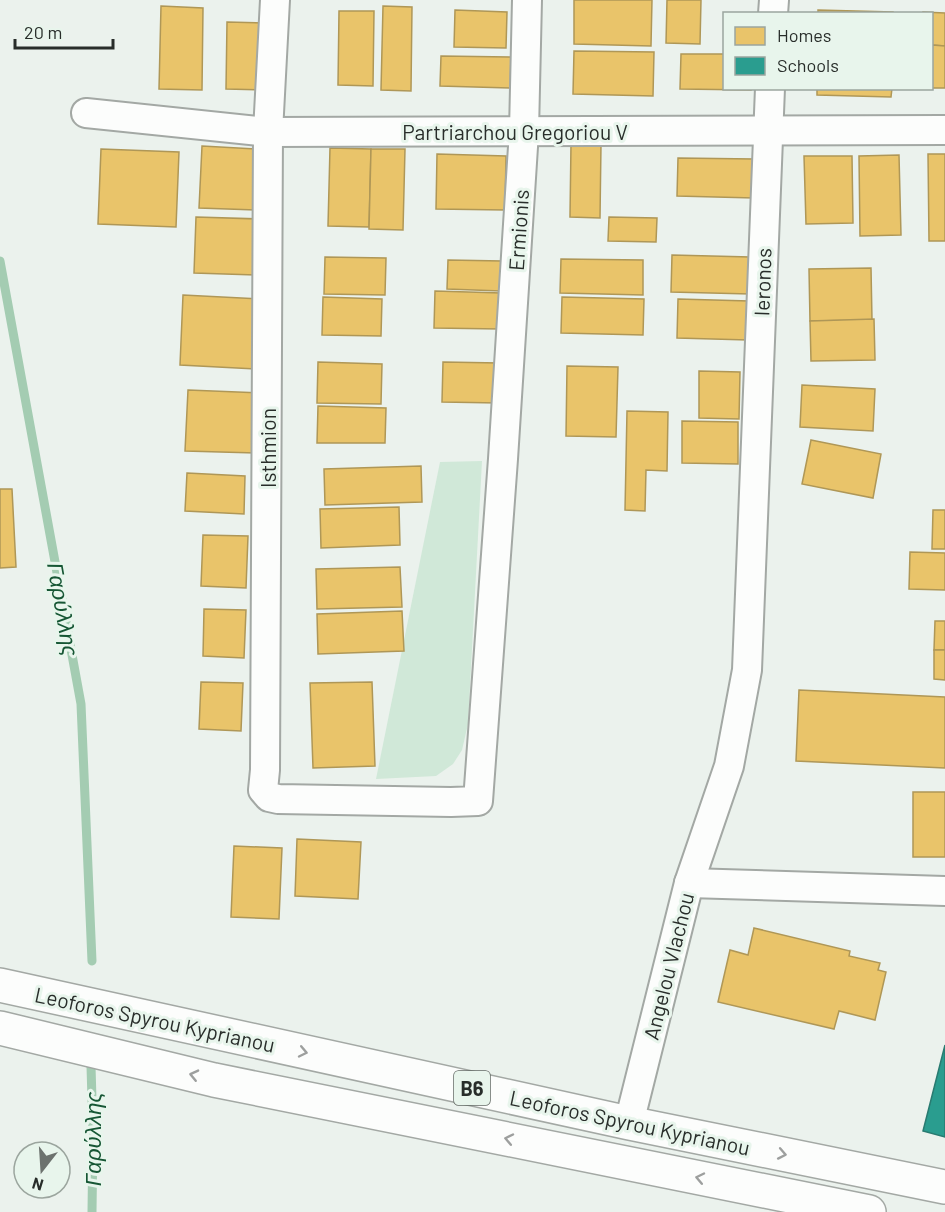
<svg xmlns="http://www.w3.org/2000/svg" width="945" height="1212" font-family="Barlow,sans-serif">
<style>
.green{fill:#d0e8d8}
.homes{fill:#e9c46a;stroke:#af9757;stroke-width:1.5}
.schools{fill:#2a9d8f;stroke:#297b71;stroke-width:1.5}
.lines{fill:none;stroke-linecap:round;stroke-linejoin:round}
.stream{stroke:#a4ccb2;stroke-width:9}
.minor-casing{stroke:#a3a8a4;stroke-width:32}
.primary-casing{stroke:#a3a8a4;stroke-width:36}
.minor{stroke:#fcfdfc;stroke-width:28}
.primary{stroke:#fcfdfc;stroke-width:33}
.oneway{stroke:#9d9f9e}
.labels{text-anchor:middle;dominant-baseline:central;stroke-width:6;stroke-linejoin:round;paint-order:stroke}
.shield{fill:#e8f5ec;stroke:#626964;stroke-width:1.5}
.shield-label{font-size:20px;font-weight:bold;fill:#282d2a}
.street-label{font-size:21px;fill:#282d2a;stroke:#e8f5ec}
.water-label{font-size:22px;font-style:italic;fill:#165634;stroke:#e8f5ec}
</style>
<rect width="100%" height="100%" fill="#ebf2ed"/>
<polygon class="green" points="482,461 468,724 462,750 453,764 436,776 376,779 440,462"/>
<g class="homes">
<polygon points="574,0 652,0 651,46 574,44"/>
<polygon points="667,0 701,0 700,44 666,43"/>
<polygon points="161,6 203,8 202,90 159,89"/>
<polygon points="383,6 412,7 411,91 381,90"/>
<polygon points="455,10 507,12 506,48 454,47"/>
<polygon points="818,10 893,12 893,14 818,14"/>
<polygon points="339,11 374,11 373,86 338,85"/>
<polygon points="923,12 945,13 945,46 932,45 932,14 923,14"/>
<polygon points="227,22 267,23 266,90 226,89"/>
<polygon points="932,45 945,46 945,88 932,88"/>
<polygon points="574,51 654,52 653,96 573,94"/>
<polygon points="681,54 724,54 724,88 751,88 751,90 680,89"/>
<polygon points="441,56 511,57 510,88 440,86"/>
<polygon points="817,88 892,88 891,97 817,95"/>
<polygon points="571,144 601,144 600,218 570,217"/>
<polygon points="202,146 258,149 256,210 199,208"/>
<polygon points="330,148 371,149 369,227 328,226"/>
<polygon points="101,149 179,152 176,227 98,224"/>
<polygon points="371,149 405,149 403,230 369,229"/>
<polygon points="437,154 506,156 505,210 436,209"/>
<polygon points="928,154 945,154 945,241 929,241"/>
<polygon points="899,155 901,235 860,236 859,156"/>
<polygon points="804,156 852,156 853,223 806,224"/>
<polygon points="678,158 754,159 754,198 677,196"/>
<polygon points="196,217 260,219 258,275 194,273"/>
<polygon points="609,217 657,218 656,242 608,241"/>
<polygon points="672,255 750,257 750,294 671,292"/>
<polygon points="325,257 386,258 385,295 324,294"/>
<polygon points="561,259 643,260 643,295 560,293"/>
<polygon points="448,260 502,261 501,291 447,289"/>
<polygon points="871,268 872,320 810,321 809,269"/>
<polygon points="435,291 501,293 500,329 434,328"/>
<polygon points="183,295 259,299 256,369 180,365"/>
<polygon points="323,297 382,299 381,336 322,335"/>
<polygon points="562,297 644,299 643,335 561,333"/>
<polygon points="678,299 749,301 748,340 677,338"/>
<polygon points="874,319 875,360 811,361 810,321"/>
<polygon points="318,362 382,364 381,404 317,403"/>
<polygon points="443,362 499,363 498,403 442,402"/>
<polygon points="567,366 618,367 616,437 566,436"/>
<polygon points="699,371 740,372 739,419 699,418"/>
<polygon points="802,385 875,389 873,431 800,427"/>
<polygon points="188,390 259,393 257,453 185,451"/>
<polygon points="318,406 386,408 385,443 317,443"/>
<polygon points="627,411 668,412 667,471 646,470 645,511 625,510"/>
<polygon points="682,421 738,422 738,464 682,463"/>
<polygon points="811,440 881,454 873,498 802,484"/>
<polygon points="421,466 422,502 325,505 324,469"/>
<polygon points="187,473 245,476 244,514 185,511"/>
<polygon points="0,489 12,489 16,567 0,568"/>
<polygon points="399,507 400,545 321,548 320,509"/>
<polygon points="933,510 945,510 945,549 932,549"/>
<polygon points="203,535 248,536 246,588 201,586"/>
<polygon points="910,552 945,553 945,590 909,589"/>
<polygon points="400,567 402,607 317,609 316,569"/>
<polygon points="204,609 246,610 244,658 203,656"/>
<polygon points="402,611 404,651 318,654 317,614"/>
<polygon points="935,621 945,621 945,650 934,650"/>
<polygon points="934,650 945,650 945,680 934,679"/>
<polygon points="201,682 243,683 241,731 199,729"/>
<polygon points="372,682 375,766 313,768 310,683"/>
<polygon points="799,690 945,697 945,768 796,761"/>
<rect x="913" y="792" width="32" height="65"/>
<polygon points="297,839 361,842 358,899 295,896"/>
<polygon points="234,846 282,848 279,919 231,917"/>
<polygon points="754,928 850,951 849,956 880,963 878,970 886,972 875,1020 839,1011 834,1029 718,1002 730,950 748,955"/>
</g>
<polygon class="schools" points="945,1045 945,1137 923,1131"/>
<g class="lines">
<g class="stream">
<polyline points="0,261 81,704 92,961"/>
<polyline points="91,1066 93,1134 92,1212"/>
</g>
<defs>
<g id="minor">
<polyline points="275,0 268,132 265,770 263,790 269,797 278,799 451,802 478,801 503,459 524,131 527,0"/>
<polyline points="773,14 774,0"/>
<polyline points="86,113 268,132 945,130"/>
<polyline points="689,883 945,891"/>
<polyline points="629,1123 689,883 729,766 747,670 770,88"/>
</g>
<g id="primary">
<polyline points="0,985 629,1123 945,1187"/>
<polyline points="0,1028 214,1080 869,1212"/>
</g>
</defs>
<use href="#minor" class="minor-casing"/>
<use href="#primary" class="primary-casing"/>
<use href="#minor" class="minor"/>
<use href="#primary" class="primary"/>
</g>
<defs><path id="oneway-chevron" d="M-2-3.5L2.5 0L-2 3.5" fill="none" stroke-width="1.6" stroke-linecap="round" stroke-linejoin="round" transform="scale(1.5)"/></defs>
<g class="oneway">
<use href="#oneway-chevron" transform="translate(303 1052) rotate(12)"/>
<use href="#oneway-chevron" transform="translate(194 1075) rotate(-167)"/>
<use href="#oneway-chevron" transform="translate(509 1139) rotate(-168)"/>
<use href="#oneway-chevron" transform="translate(782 1154) rotate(11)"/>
<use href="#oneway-chevron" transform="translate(700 1178) rotate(-168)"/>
</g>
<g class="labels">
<rect class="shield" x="454" y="1071" width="36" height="34" rx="4.5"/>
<g class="shield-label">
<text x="472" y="1088">B6</text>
</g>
<g class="street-label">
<text x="515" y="131">Partriarchou Gregoriou V</text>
<text transform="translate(518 230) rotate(-86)">Ermionis</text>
<text transform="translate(762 282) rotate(-88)">Ieronos</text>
<text transform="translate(267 448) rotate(-90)">Isthmion</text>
<text transform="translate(668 966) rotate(-76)">Angelou Vlachou</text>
<text transform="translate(155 1019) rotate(12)">Leoforos Spyrou Kyprianou</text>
<text transform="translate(630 1122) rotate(12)">Leoforos Spyrou Kyprianou</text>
</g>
<g class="water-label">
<text transform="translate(64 609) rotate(80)">Γαρύλλης</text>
<text transform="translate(92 1139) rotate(-90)">Γαρύλλης</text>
</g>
</g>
<rect x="723" y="12" width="210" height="78" fill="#e8f5ec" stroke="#9ba59e" stroke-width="1.5"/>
<rect x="735" y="27" width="30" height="18" fill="#e9c46a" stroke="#9ba59e" stroke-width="1.5"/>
<text x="777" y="42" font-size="18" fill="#282d2a">Homes</text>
<rect x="735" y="57" width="30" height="18" fill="#2a9d8f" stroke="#9ba59e" stroke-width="1.5"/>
<text x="777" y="72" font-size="18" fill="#282d2a">Schools</text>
<g transform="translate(42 1170) rotate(197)"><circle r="28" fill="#e8f5ec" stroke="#9ba59e" stroke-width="1.5"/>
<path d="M0-4.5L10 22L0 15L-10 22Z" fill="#6c726e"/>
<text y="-9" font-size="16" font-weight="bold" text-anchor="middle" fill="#282d2a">N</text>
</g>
<path d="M15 39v9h98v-9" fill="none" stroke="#282d2a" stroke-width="3"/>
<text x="24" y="39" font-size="18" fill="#282d2a" stroke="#e8f5ec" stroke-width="4.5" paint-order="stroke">20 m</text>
</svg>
